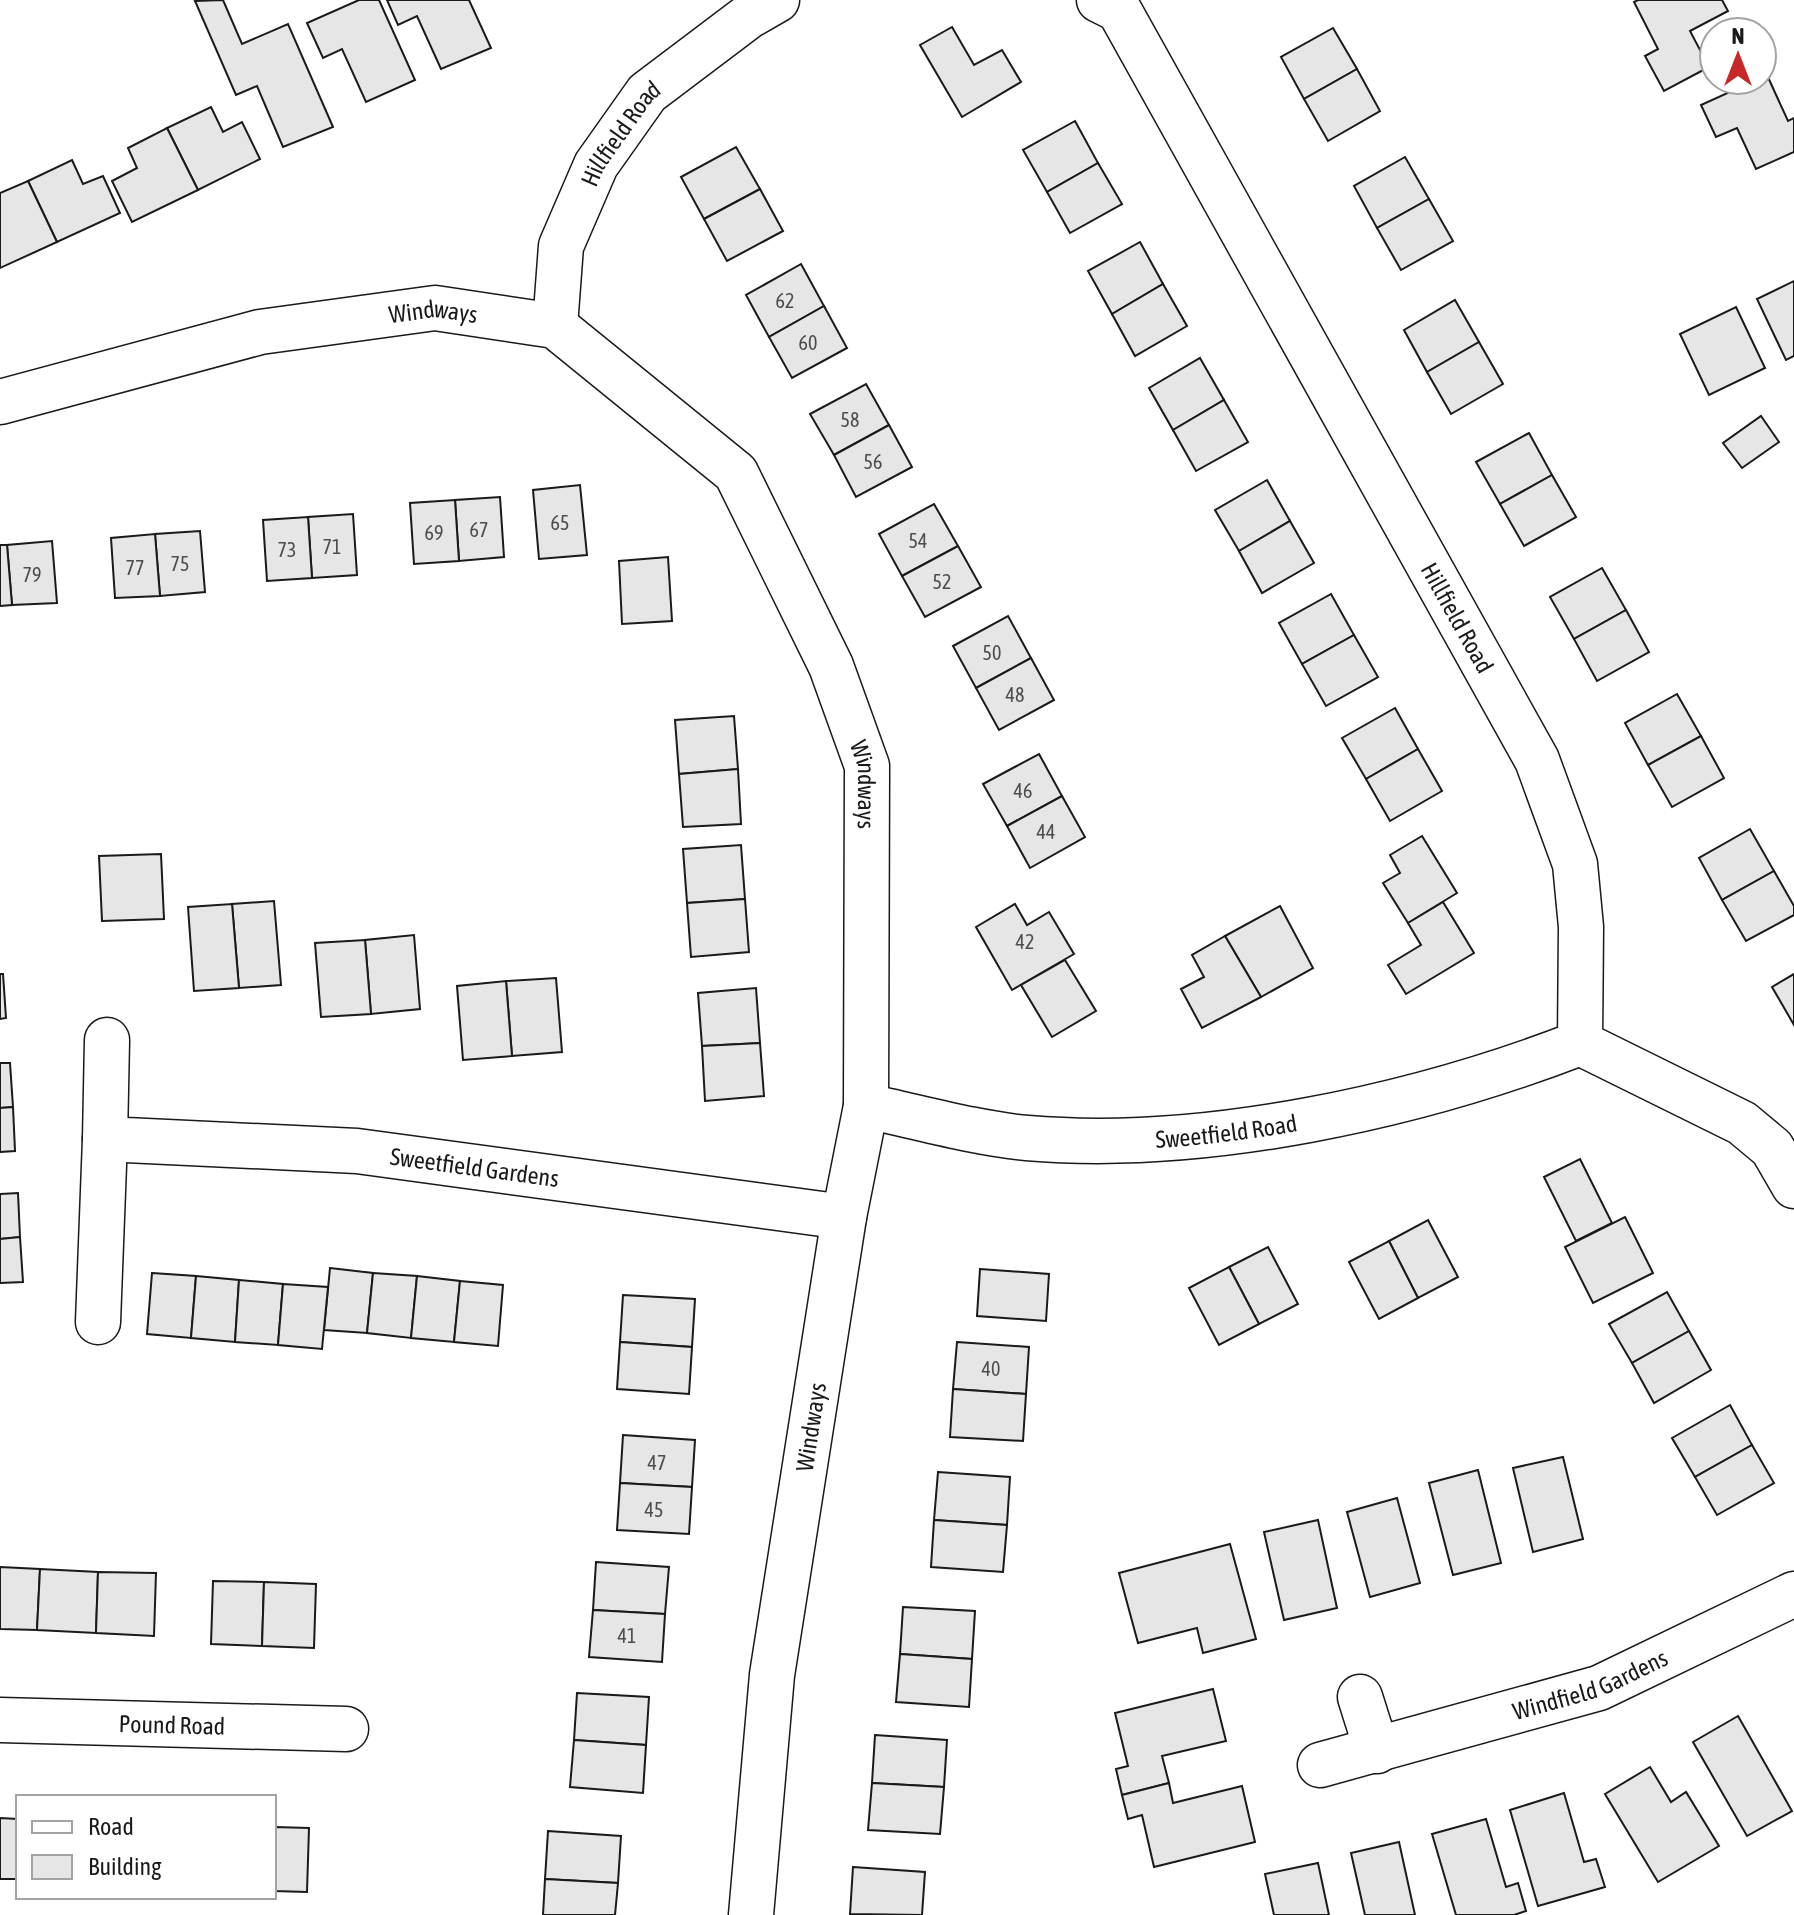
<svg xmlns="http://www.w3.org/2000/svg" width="1794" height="1915" font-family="'Asap Condensed',sans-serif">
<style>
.building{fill:#e6e6e6;stroke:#1a1a1a;stroke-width:2}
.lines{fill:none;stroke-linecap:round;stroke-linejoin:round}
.street-casing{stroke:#1a1a1a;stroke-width:47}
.street{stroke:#fff;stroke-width:44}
.labels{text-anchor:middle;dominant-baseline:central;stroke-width:6;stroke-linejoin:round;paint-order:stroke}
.number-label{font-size:20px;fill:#4d4d4d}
.street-label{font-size:24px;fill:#1a1a1a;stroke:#fff}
</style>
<rect width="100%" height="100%" fill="#fff"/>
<g class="building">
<polygon points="223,0 242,44 288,24 333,127 283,147 257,86 236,95 195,1"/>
<polygon points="359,0 379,0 415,80 366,102 342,49 323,58 307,23"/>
<polygon points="387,0 469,0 491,48 441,69 417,16 398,25"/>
<polygon points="1638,0 1722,0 1728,11 1690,31 1709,67 1664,91 1645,56 1658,49 1634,2"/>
<polygon points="952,27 974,65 1002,50 1021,82 962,117 920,45"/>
<polygon points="1333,28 1357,69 1304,99 1281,57"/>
<polygon points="1357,69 1380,111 1328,141 1304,99"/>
<polygon points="1767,75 1788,121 1794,118 1794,152 1756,169 1737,128 1716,137 1701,105"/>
<polygon points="211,107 223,132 242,122 260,159 198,190 167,128"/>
<polygon points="1075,121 1098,163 1047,192 1023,150"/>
<polygon points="167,128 198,190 132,222 112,181 137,168 128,148"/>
<polygon points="736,147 760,189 704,219 681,177"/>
<polygon points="1405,157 1429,199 1377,228 1354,186"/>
<polygon points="72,160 83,184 103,176 120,213 57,242 28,181"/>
<polygon points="1098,163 1122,204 1070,233 1047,192"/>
<polygon points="28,181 57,242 0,268 0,193"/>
<polygon points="760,189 783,231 727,261 704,219"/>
<polygon points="1429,199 1453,241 1401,270 1377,228"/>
<polygon points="1140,242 1163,284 1112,314 1088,271"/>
<polygon points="801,264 824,306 769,337 746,295"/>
<polygon points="1794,281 1794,356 1786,360 1757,299"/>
<polygon points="1163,284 1187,326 1135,356 1112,314"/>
<polygon points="1455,300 1479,342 1427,372 1404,330"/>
<polygon points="824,306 847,348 792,378 769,337"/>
<polygon points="1736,307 1765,368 1709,395 1680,334"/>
<polygon points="1479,342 1503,384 1451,414 1427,372"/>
<polygon points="1200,358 1224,400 1173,430 1149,388"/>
<polygon points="866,384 889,425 834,455 810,414"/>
<polygon points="1224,400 1248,442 1196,471 1173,430"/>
<polygon points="1761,416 1779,442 1742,468 1723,443"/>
<polygon points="889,425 912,467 856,497 834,455"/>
<polygon points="1529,433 1552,475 1500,504 1476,462"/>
<polygon points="1552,475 1576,517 1524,546 1500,504"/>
<polygon points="1267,480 1290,521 1239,551 1215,510"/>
<polygon points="580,485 587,555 539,559 533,490"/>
<polygon points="500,497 504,557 459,561 455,500"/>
<polygon points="455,500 459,561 414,564 410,503"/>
<polygon points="934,504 958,546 902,576 879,534"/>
<polygon points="353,514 357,575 312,578 308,517"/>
<polygon points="308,517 312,578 267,581 263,520"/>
<polygon points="1290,521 1314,563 1262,593 1239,551"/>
<polygon points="200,531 205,592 160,596 155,534"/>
<polygon points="155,534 160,596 115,598 111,538"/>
<polygon points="52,541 57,603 12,605 7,545"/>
<polygon points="0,545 7,545 12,605 0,606"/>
<polygon points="958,546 981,587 925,617 902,576"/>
<polygon points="668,557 672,621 622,624 619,561"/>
<polygon points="1602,568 1626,610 1574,639 1550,597"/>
<polygon points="1331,594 1354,635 1302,664 1279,623"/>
<polygon points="1626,610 1649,652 1597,681 1574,639"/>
<polygon points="1008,616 1031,658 976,688 953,646"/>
<polygon points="1354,635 1378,677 1326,706 1302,664"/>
<polygon points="1031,658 1054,700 999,730 976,688"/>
<polygon points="1677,694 1701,736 1648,765 1625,723"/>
<polygon points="1395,708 1418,749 1366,779 1342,738"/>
<polygon points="734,716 738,769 679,774 675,720"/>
<polygon points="1701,736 1724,778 1672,807 1648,765"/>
<polygon points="1418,749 1442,791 1390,821 1366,779"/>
<polygon points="1039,754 1062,796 1007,826 983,784"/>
<polygon points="738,769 741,824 683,827 679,774"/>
<polygon points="1062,796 1085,837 1030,868 1007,826"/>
<polygon points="1750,829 1774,871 1722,900 1699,858"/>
<polygon points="1422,836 1457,893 1408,923 1383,883 1400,873 1390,855"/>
<polygon points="741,845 745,899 687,903 683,849"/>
<polygon points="161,854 164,919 102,921 99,856"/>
<polygon points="1774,871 1794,906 1794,915 1746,941 1722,900"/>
<polygon points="745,899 749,952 691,957 687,903"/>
<polygon points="274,901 281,985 239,988 232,904"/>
<polygon points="1443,902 1474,953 1406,994 1388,965 1421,945 1408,923"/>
<polygon points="232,904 239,988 194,991 188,907"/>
<polygon points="1015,904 1027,925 1049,912 1074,954 1012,990 976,927"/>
<polygon points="1280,906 1313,968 1261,997 1225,936"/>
<polygon points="414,935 420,1009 371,1014 365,940"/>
<polygon points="1225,936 1261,997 1202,1028 1181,989 1204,977 1192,955"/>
<polygon points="365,940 371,1014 321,1017 315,943"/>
<polygon points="1065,960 1096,1011 1052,1037 1021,985"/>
<polygon points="0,974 3,974 6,1018 0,1019"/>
<polygon points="1794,974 1794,1025 1772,987"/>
<polygon points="556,978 562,1052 512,1056 506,981"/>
<polygon points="506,981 512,1056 463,1060 457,986"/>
<polygon points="756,988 760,1043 702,1046 698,993"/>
<polygon points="760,1043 764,1096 705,1101 702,1046"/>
<polygon points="0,1063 10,1063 13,1107 0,1108"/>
<polygon points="13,1107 15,1151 0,1152 0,1108"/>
<polygon points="1580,1159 1612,1223 1576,1241 1544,1177"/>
<polygon points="18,1193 20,1237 0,1239 0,1194"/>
<polygon points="1625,1217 1653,1273 1593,1303 1565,1247"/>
<polygon points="1428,1220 1458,1277 1418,1298 1389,1241"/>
<polygon points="20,1237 23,1282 0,1283 0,1239"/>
<polygon points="1389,1241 1418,1298 1379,1319 1349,1262"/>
<polygon points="1268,1247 1298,1304 1259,1324 1229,1267"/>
<polygon points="1229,1267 1259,1324 1219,1345 1189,1288"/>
<polygon points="330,1268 373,1273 367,1333 324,1330"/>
<polygon points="980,1269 1049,1274 1046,1321 977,1316"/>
<polygon points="152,1273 196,1276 191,1338 147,1334"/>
<polygon points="373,1273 417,1276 411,1338 367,1333"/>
<polygon points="196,1276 239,1280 235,1342 191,1338"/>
<polygon points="417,1276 460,1281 454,1342 411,1338"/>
<polygon points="239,1280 283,1284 278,1345 235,1342"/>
<polygon points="460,1281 503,1285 498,1346 454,1342"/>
<polygon points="283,1284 328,1287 322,1349 278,1345"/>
<polygon points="1667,1292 1689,1331 1632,1363 1609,1324"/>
<polygon points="623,1295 695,1299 692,1347 620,1342"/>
<polygon points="1689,1331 1711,1370 1654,1403 1632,1363"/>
<polygon points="620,1342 692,1347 689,1394 617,1389"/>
<polygon points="957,1342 1029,1347 1026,1394 953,1389"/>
<polygon points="953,1389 1026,1394 1023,1441 950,1437"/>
<polygon points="1730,1405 1752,1445 1695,1477 1672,1438"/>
<polygon points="623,1435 695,1440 692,1487 620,1483"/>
<polygon points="1752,1445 1774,1483 1717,1515 1695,1477"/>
<polygon points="1563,1457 1583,1539 1533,1552 1513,1468"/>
<polygon points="1478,1470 1501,1563 1453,1575 1429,1483"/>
<polygon points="938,1472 1010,1477 1007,1525 934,1520"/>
<polygon points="620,1483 692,1487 689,1534 617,1530"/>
<polygon points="1397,1498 1420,1583 1370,1597 1347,1512"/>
<polygon points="934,1520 1007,1525 1003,1572 931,1567"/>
<polygon points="1318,1520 1337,1608 1284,1620 1264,1532"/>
<polygon points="1230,1544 1256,1639 1203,1653 1197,1628 1138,1643 1119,1573"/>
<polygon points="596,1562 669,1567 665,1614 593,1610"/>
<polygon points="0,1567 40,1569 37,1630 0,1629"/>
<polygon points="40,1569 98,1572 96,1633 37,1630"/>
<polygon points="98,1572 156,1573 154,1636 96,1633"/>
<polygon points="213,1581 264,1582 262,1646 211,1644"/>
<polygon points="264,1582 316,1584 314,1648 262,1646"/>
<polygon points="903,1607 975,1611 972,1659 900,1654"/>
<polygon points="593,1610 665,1614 662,1662 589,1657"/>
<polygon points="900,1654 972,1659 969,1707 896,1702"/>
<polygon points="1213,1689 1226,1741 1162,1756 1169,1783 1122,1795 1116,1769 1128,1766 1115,1713"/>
<polygon points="577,1693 649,1697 646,1745 574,1740"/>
<polygon points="1738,1716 1792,1811 1747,1836 1693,1742"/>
<polygon points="875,1735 947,1740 944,1787 872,1783"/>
<polygon points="574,1740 646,1745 643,1793 570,1787"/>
<polygon points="1650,1767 1671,1802 1686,1792 1719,1846 1658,1882 1605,1794"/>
<polygon points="872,1783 944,1787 940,1834 868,1830"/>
<polygon points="1169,1783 1173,1803 1242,1786 1255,1842 1154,1867 1142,1815 1128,1819 1122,1795"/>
<polygon points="1564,1793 1584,1862 1596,1859 1605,1887 1538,1906 1510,1810"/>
<polygon points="0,1818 18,1819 18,1879 0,1879"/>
<polygon points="1486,1819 1506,1887 1518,1883 1526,1911 1514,1915 1456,1915 1432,1834"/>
<polygon points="274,1827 309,1828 307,1892 274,1891"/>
<polygon points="548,1831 621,1836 618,1883 545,1879"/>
<polygon points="1399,1842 1415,1915 1365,1915 1351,1853"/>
<polygon points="1318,1863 1329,1915 1274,1915 1265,1874"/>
<polygon points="853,1867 925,1872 922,1915 850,1914"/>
<polygon points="545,1879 618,1883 615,1915 543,1915"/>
</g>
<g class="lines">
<defs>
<g id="street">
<path id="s1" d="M 1099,0 L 1119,10 L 1537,760 L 1575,864 L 1581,927 L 1580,1043 L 1742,1123 L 1772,1148 L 1794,1186"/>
<path id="s2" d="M 555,326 L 561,246 L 596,165 L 647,93 L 749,16 L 777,0"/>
<path id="s3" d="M 0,402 L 260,332 L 435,308 L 555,326 L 736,473 L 831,666 L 867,766 L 866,1106 L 844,1217 L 772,1675 L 751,1915"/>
<path id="s4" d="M 107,1040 L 105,1139 L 357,1151 L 844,1217"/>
<path id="s5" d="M 866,1106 C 919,1117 974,1133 1027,1138 C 1204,1153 1415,1107 1580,1043"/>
<polyline points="98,1322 105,1139"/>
<polyline points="1360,1697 1377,1751"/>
<path id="s6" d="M 0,1720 L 346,1729"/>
<path id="s7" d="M 1320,1765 L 1599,1688 L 1794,1594"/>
</g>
</defs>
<use href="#street" class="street-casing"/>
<use href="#street" class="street"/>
</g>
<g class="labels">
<g class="number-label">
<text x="785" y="300">62</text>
<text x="808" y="342">60</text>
<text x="850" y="419">58</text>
<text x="873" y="461">56</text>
<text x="560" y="522">65</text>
<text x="479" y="529">67</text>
<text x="434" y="532">69</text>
<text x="918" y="540">54</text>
<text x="332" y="546">71</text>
<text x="287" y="549">73</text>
<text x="180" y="563">75</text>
<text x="135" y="567">77</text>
<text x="32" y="574">79</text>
<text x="942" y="581">52</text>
<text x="992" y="652">50</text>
<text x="1015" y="694">48</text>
<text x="1023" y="790">46</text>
<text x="1046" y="831">44</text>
<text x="1025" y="941">42</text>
<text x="991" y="1368">40</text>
<text x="657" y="1462">47</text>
<text x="654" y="1509">45</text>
<text x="627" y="1635">41</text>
</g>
<g class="street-label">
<text stroke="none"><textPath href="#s2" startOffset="208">Hillfield Road</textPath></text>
<text stroke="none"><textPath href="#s3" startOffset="444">Windways</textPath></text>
<text stroke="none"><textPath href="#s1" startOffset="718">Hillfield Road</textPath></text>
<text stroke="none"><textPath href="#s3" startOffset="1140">Windways</textPath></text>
<text stroke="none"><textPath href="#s5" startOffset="364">Sweetfield Road</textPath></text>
<text stroke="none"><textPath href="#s4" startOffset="470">Sweetfield Gardens</textPath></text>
<text transform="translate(811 1427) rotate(-81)">Windways</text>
<text stroke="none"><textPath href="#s7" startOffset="282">Windfield Gardens</textPath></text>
<text stroke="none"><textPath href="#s6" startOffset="172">Pound Road</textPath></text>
</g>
</g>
<rect x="16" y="1795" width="260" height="104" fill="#ffffff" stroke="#a3a3a3" stroke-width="2"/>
<rect x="32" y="1821" width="40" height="12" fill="#ffffff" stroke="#a3a3a3" stroke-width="2"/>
<text x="88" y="1835" font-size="24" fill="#1a1a1a">Road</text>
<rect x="32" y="1855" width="40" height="24" fill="#e6e6e6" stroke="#a3a3a3" stroke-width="2"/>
<text x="88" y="1875" font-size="24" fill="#1a1a1a">Building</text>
<g transform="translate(1738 56)"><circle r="38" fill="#ffffff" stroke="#a3a3a3" stroke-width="2"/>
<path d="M0-6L14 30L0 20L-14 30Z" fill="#c62828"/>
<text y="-12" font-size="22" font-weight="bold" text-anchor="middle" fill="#1a1a1a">N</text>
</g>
</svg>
